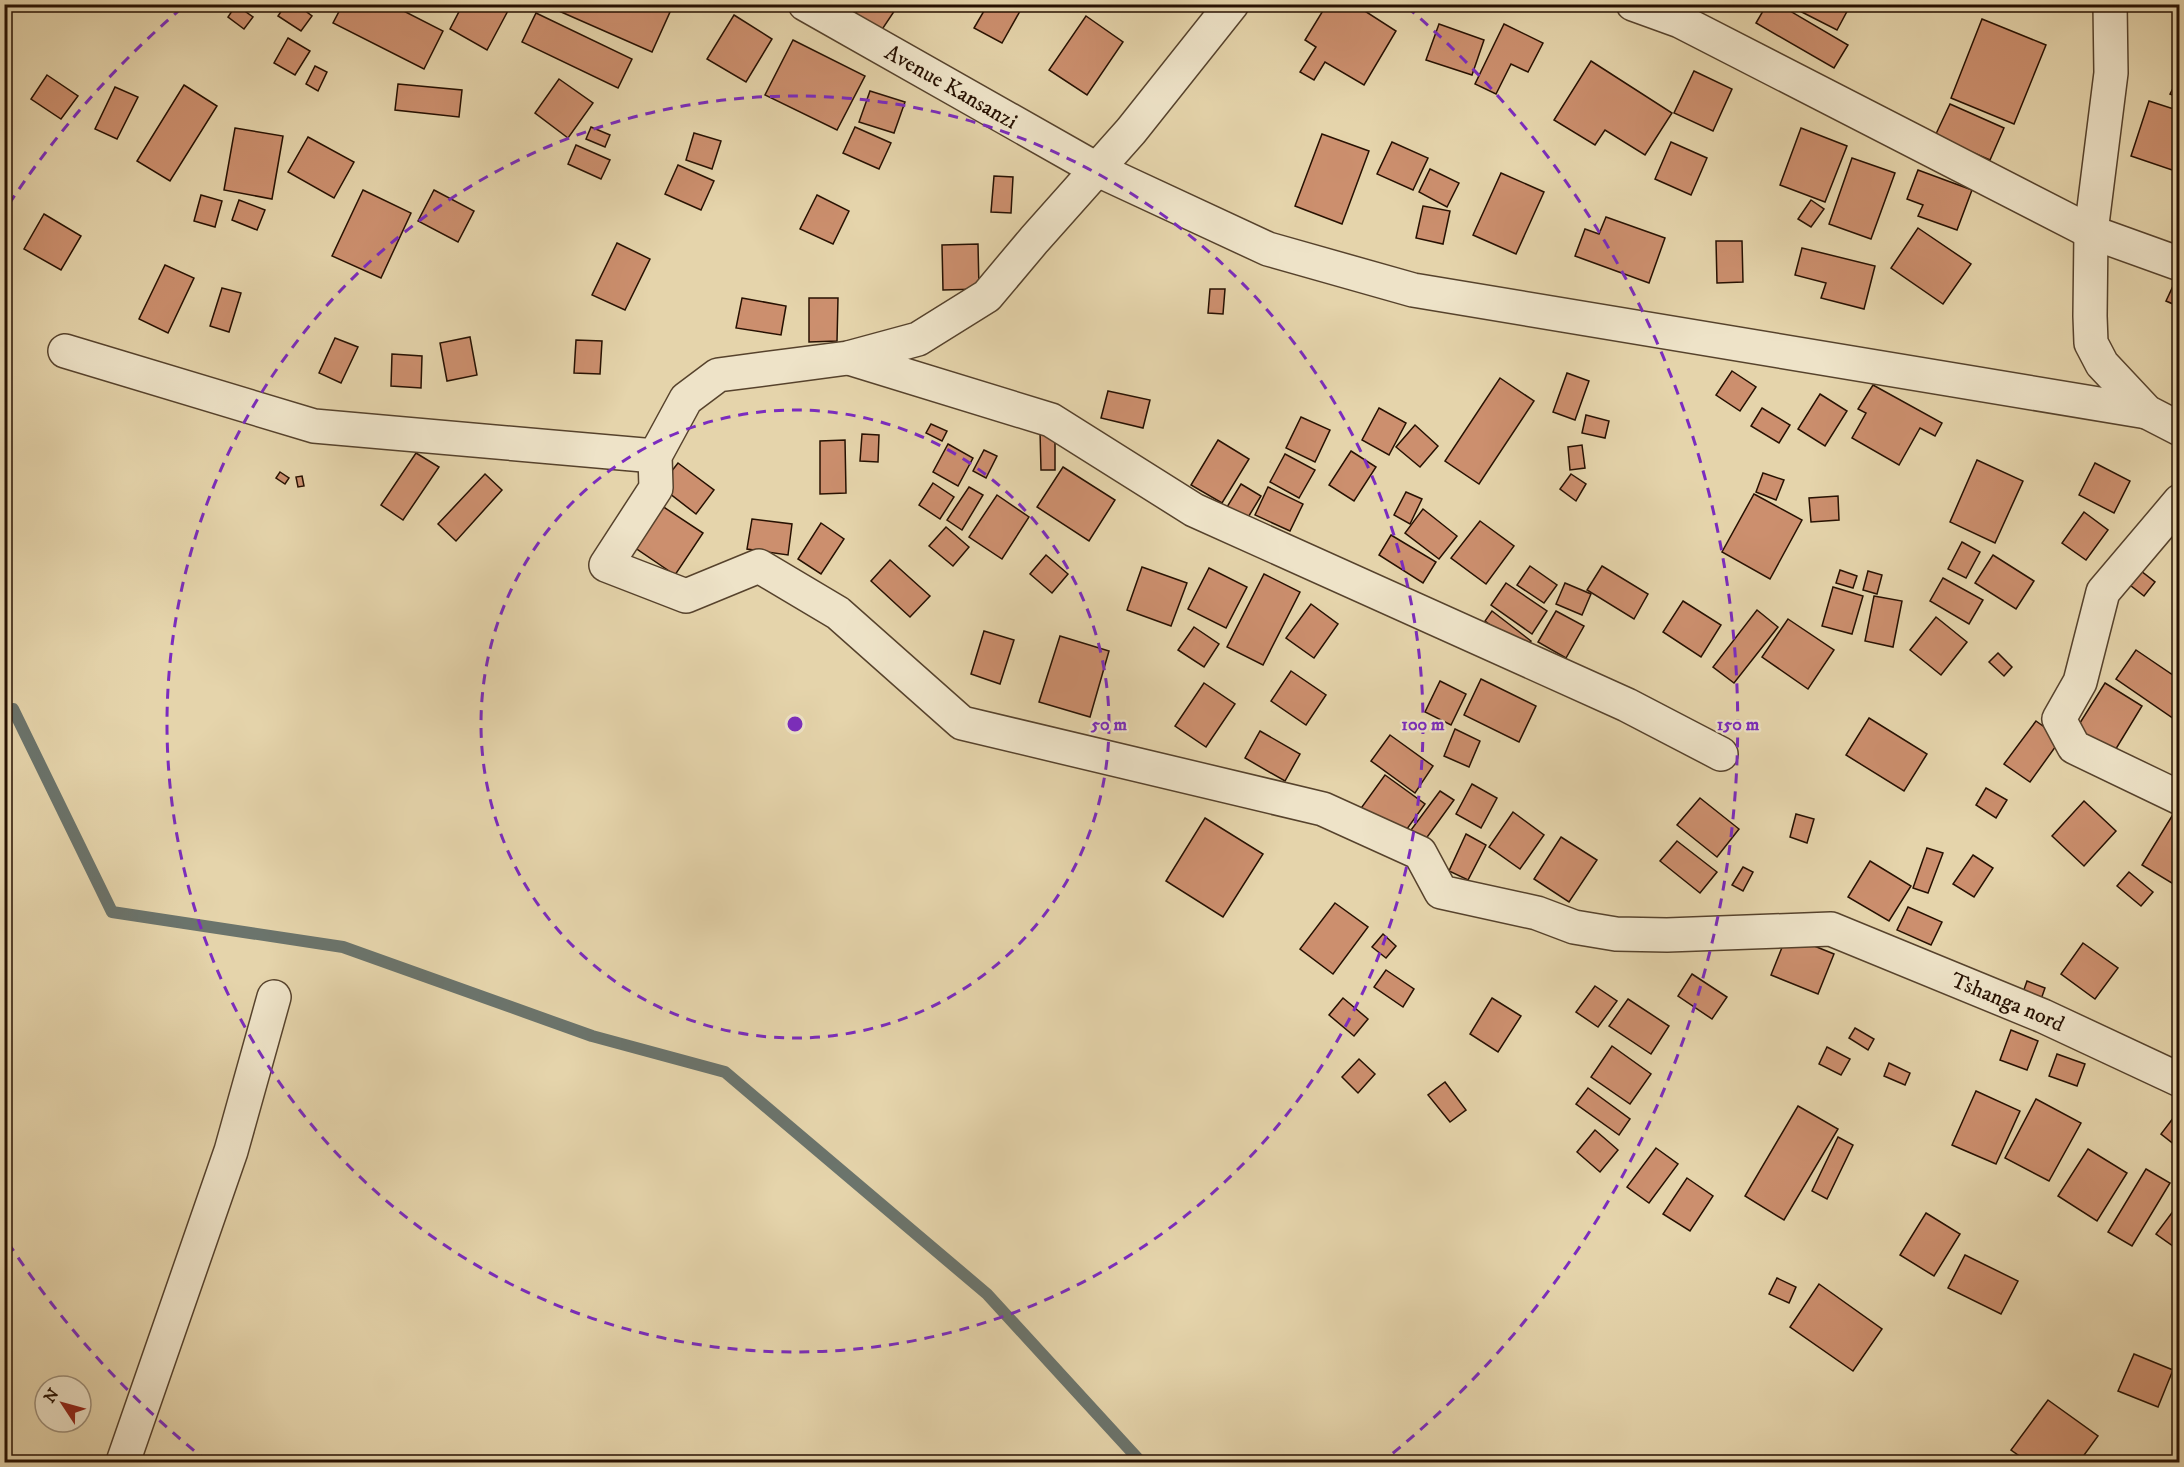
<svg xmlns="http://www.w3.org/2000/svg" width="2184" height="1467" font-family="'IM FELL DW Pica',serif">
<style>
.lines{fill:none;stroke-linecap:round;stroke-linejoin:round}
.stream{stroke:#6b746c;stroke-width:12}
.building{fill:#cc8f6e;stroke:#271102;stroke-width:1.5}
.street-casing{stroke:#56422c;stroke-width:36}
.street{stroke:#eee3c8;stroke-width:33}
.ring{fill:none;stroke:#7b2cbf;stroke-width:3;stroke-dasharray:10 8}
.labels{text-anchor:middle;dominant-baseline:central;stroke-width:4.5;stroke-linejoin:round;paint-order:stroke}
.street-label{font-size:22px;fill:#271102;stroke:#eee3c8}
.centre{fill:#7b2cbf;stroke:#eee3c8;stroke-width:3}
.ring-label{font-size:18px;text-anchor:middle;font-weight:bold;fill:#7b2cbf;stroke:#eee3c8;stroke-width:4.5;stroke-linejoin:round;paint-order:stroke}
</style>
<rect width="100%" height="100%" fill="#e5d4ab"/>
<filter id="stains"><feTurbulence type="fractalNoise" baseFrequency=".00333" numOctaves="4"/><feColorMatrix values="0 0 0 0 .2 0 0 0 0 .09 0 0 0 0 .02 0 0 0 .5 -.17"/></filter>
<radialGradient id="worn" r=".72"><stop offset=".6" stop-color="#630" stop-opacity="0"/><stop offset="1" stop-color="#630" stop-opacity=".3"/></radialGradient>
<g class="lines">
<polyline class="stream" points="4,711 13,709 112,912 343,947 592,1036 725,1072 987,1294 1141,1462"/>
</g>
<g class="building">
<polygon points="286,4 296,4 312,16 301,31 278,16"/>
<polygon points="343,4 390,4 443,31 424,69 333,23"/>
<polygon points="463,4 506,4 510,7 487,50 450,29"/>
<polygon points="543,4 653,4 670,12 652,52"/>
<polygon points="862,4 899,4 879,34 853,17"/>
<polygon points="988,4 1024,4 1002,43 974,28"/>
<polygon points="1327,4 1354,4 1396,31 1364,85 1325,62 1314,80 1300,72 1316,47 1305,40"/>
<polygon points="1767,4 1778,4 1848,45 1834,68 1756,23"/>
<polygon points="1786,4 1851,4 1837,30"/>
<polygon points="236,5 253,17 244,29 228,17"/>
<polygon points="536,13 632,59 618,88 522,42"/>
<polygon points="734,15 772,39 746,82 707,59"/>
<polygon points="1086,16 1123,42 1087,95 1049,70"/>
<polygon points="1982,19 2046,45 2014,124 1951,98"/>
<polygon points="1439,24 1484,40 1472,75 1426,60"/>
<polygon points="1504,24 1543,43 1528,72 1511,64 1496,94 1475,84"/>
<polygon points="288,38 310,51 295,75 274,63"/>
<polygon points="793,40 865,76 837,130 765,95"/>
<polygon points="1591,61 1672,113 1645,155 1605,130 1595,145 1554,120"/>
<polygon points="315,66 327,72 318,91 306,84"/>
<polygon points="1694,71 1732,89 1713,131 1674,113"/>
<polygon points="47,75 78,96 61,119 31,99"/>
<polygon points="2180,75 2180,98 2170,94"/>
<polygon points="559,79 593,103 568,138 535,113"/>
<polygon points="398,84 462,90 459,117 395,110"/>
<polygon points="184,85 217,106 170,181 137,161"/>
<polygon points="115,87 138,97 117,139 95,129"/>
<polygon points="870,91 905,102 894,133 859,122"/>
<polygon points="2149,101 2180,111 2178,172 2131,156"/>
<polygon points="1950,104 2004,128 1990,160 1935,136"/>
<polygon points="591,127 610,135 605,147 586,139"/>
<polygon points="855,127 891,143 879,169 843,153"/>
<polygon points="235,128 283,136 272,199 224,190"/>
<polygon points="1801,128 1847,146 1825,202 1780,185"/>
<polygon points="694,133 721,141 712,169 686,160"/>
<polygon points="1322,134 1369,151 1342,224 1295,206"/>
<polygon points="308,137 354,162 334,198 288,172"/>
<polygon points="1392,142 1428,158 1413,190 1377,174"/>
<polygon points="1671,142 1707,158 1691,195 1655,179"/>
<polygon points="576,145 610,160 601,179 568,164"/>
<polygon points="1852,158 1895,173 1871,239 1829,224"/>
<polygon points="678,165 714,181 701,210 665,194"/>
<polygon points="1430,169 1459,183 1447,207 1419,192"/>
<polygon points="1918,170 1972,190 1957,230 1918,216 1923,205 1907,199"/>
<polygon points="1501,173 1544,192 1516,254 1473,235"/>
<polygon points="994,176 1013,177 1011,213 991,212"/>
<polygon points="363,190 411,213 381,278 332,256"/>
<polygon points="434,190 474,211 458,242 418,221"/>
<polygon points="201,195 222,201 215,227 194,221"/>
<polygon points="817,195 849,211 833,244 800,229"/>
<polygon points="239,200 265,210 257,230 232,220"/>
<polygon points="1811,200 1824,209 1811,227 1798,219"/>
<polygon points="1423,206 1450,211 1443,244 1416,238"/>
<polygon points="44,214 81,236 61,270 24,249"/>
<polygon points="1606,217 1665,238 1649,283 1575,256 1585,229 1599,234"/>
<polygon points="1918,228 1971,264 1943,304 1891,268"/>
<polygon points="1716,241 1742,241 1743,282 1717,283"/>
<polygon points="617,243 650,259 625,310 592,295"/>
<polygon points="978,244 979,289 943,290 942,245"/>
<polygon points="1802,248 1875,266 1864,309 1821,298 1826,283 1795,275"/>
<polygon points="165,265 194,278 168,333 139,319"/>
<polygon points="2174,284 2180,286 2180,307 2166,301"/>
<polygon points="222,288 241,293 229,332 210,326"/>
<polygon points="1210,289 1225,289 1223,314 1208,313"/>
<polygon points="742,298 786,306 781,335 736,328"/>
<polygon points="809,298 838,298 837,341 809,342"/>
<polygon points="470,337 477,375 447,381 440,343"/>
<polygon points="335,338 358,347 341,383 319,373"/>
<polygon points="576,340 602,341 600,374 574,373"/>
<polygon points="392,354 422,356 421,388 391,386"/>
<polygon points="1732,371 1756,387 1740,411 1716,395"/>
<polygon points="1567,373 1589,381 1575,420 1553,412"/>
<polygon points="1500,378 1534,401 1479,484 1445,461"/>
<polygon points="1873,385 1942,423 1935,436 1920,428 1899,465 1852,438 1866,413 1858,409"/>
<polygon points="1108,391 1150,400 1143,428 1101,418"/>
<polygon points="1820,394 1847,411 1825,446 1798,429"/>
<polygon points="1379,408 1406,423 1389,455 1362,440"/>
<polygon points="1762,408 1790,425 1779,443 1751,426"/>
<polygon points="1586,415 1609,421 1605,438 1582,433"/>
<polygon points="1301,417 1330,430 1315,462 1286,448"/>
<polygon points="931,424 947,431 942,441 926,433"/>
<polygon points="1415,425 1438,446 1420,467 1396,447"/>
<polygon points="1040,431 1055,431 1055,470 1041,470"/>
<polygon points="862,434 879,435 878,462 860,461"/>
<polygon points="845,440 846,493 820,494 820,441"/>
<polygon points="1218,440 1249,459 1222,503 1191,485"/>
<polygon points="948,444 973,458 958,486 933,472"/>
<polygon points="1582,445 1585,468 1570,470 1568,447"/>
<polygon points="984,450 997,456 986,478 973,471"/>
<polygon points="1351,451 1376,467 1354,501 1329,485"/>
<polygon points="416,453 439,467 403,520 381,505"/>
<polygon points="1285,454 1315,470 1299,498 1270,482"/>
<polygon points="1977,460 2023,481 1995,543 1950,522"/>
<polygon points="678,463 714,490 696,514 660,486"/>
<polygon points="2095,463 2130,481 2114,513 2079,495"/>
<polygon points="1063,467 1115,500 1089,541 1037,507"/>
<polygon points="280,472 289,478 285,484 276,478"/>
<polygon points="1763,473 1784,480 1776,500 1756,492"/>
<polygon points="485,474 502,490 456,541 438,524"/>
<polygon points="1571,474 1586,484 1576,501 1560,489"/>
<polygon points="302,476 304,486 298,487 296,477"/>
<polygon points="933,483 954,497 940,519 919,505"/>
<polygon points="1241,484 1261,496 1244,524 1224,512"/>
<polygon points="969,487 983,495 962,530 947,520"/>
<polygon points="1268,487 1303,504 1290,531 1255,515"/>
<polygon points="1406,492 1422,499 1410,524 1394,515"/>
<polygon points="1754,494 1802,520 1770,579 1722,552"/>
<polygon points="997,495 1029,517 1002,559 969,537"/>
<polygon points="1838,496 1839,520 1811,522 1809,498"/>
<polygon points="656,502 703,533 675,575 628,543"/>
<polygon points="1423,509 1457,536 1439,559 1405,533"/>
<polygon points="2084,512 2108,530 2086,560 2062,543"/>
<polygon points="752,519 792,524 788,555 747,549"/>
<polygon points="1480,521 1514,546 1486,584 1451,558"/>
<polygon points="821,523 844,539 821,574 798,559"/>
<polygon points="946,527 969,547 953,566 929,546"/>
<polygon points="1391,535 1436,562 1423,583 1379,555"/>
<polygon points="1962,542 1980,552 1966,578 1948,569"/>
<polygon points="1046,555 1068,574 1052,593 1030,574"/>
<polygon points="1993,555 2034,581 2016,609 1975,583"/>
<polygon points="890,560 930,596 910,617 871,581"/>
<polygon points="2132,564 2155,582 2144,596 2121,578"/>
<polygon points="1530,566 1557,585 1544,603 1517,585"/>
<polygon points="1602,566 1648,594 1634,619 1587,590"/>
<polygon points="1142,567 1187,583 1171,626 1127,610"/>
<polygon points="1209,568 1247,587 1226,628 1188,609"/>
<polygon points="1840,570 1857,576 1853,588 1836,583"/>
<polygon points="1868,571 1882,575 1877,594 1863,590"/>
<polygon points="1264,574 1300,592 1263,665 1227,647"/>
<polygon points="1943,578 1983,600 1969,624 1930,601"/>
<polygon points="1506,583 1547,611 1532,634 1491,605"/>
<polygon points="1565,583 1591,594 1582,615 1556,604"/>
<polygon points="1833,587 1863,596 1852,634 1822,626"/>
<polygon points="1874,596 1902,601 1893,647 1865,641"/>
<polygon points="1683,601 1721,625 1701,657 1663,632"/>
<polygon points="1311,604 1338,624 1314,658 1286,638"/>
<polygon points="1757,610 1778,627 1734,683 1713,667"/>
<polygon points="1492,611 1531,641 1523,650 1485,621"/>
<polygon points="1556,611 1584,626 1566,658 1538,642"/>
<polygon points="1936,617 1967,642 1941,675 1910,650"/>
<polygon points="1788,619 1834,650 1808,689 1762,657"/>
<polygon points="1194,627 1219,644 1204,667 1178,650"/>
<polygon points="984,631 1014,640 1000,684 971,674"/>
<polygon points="1060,636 1109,651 1090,717 1039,702"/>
<polygon points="2136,650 2180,680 2180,723 2116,679"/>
<polygon points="1998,653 2012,667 2004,676 1989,662"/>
<polygon points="1291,671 1326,695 1306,725 1271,701"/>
<polygon points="1481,679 1536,706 1519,742 1464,715"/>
<polygon points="1440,681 1466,694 1451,725 1425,712"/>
<polygon points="1204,683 1235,704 1206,747 1175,726"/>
<polygon points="2105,683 2142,706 2111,757 2073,734"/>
<polygon points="1869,718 1927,754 1904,791 1846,755"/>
<polygon points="2036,721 2061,739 2030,782 2004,764"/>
<polygon points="1455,729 1480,741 1469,767 1444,756"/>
<polygon points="1260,731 1300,754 1285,781 1245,758"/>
<polygon points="1390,735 1433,766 1415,793 1371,761"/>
<polygon points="1385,775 1425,804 1399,840 1359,811"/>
<polygon points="1472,784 1497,798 1481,828 1456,814"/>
<polygon points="1986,788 2007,800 1996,818 1976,805"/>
<polygon points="1440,791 1454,800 1425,840 1411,830"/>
<polygon points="1700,798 1739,829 1717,857 1677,825"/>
<polygon points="2084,801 2116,831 2084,866 2052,836"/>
<polygon points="1513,812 1544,835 1520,869 1489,847"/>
<polygon points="1796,814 1814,819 1807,843 1790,837"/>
<polygon points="2172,816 2180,821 2180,888 2142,865"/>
<polygon points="1205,818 1263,854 1223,917 1166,881"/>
<polygon points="1466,834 1486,845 1468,880 1449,871"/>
<polygon points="1561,837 1597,860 1569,902 1534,879"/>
<polygon points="1677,841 1717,872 1700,893 1660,861"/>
<polygon points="1927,848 1943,853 1928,893 1913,888"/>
<polygon points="1973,855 1993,868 1974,897 1953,884"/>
<polygon points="1870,861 1911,886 1889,921 1848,897"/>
<polygon points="1743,867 1753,872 1743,891 1732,885"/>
<polygon points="2129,872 2153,892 2141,906 2117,886"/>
<polygon points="1335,903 1368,927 1333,974 1300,949"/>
<polygon points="1908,907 1942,922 1931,945 1897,930"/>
<polygon points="1383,934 1396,946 1386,958 1372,947"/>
<polygon points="1787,935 1834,954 1818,994 1771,975"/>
<polygon points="2083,943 2118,968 2095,999 2061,974"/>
<polygon points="1386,970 1414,989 1403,1007 1374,987"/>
<polygon points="1692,974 1727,997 1712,1019 1678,996"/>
<polygon points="2027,981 2045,988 2039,1005 2021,998"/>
<polygon points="1595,986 1617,1001 1598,1027 1576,1012"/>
<polygon points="1343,998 1368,1019 1354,1036 1329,1015"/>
<polygon points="1492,998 1521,1016 1498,1052 1470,1034"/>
<polygon points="1628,999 1669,1026 1651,1054 1609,1026"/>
<polygon points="1855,1028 1874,1039 1868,1050 1849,1038"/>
<polygon points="2011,1030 2038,1041 2027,1070 2000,1060"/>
<polygon points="1612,1046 1651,1074 1630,1104 1591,1077"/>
<polygon points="1827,1047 1850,1059 1841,1075 1819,1064"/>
<polygon points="2057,1054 2085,1064 2077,1086 2049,1076"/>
<polygon points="1359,1059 1375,1074 1358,1093 1342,1077"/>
<polygon points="1889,1063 1910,1073 1905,1085 1884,1076"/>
<polygon points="1445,1082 1466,1110 1450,1122 1428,1095"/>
<polygon points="1588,1088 1630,1119 1619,1135 1576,1104"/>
<polygon points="1976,1091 2020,1111 1996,1164 1952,1145"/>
<polygon points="2036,1099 2081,1123 2049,1181 2005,1158"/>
<polygon points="1798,1106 1838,1129 1784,1220 1745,1196"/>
<polygon points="2180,1109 2180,1149 2161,1134"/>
<polygon points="1595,1130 1618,1150 1600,1172 1577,1152"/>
<polygon points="1838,1137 1853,1145 1827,1199 1812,1191"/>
<polygon points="1656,1148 1678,1164 1649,1203 1627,1187"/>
<polygon points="2088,1149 2127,1173 2097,1221 2058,1196"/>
<polygon points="2146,1169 2170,1183 2132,1246 2108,1232"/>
<polygon points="1687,1178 1713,1196 1690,1231 1663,1214"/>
<polygon points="2180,1202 2180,1251 2156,1234"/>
<polygon points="1926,1213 1960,1234 1934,1276 1900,1255"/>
<polygon points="1965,1255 2018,1281 2001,1314 1948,1288"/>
<polygon points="1777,1278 1796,1287 1789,1303 1769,1294"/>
<polygon points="1819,1284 1882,1329 1853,1371 1790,1327"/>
<polygon points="2134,1354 2173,1370 2158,1407 2118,1391"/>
<polygon points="2048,1400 2098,1436 2079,1462 2028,1462 2011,1450"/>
</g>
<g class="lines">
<defs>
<g id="street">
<path id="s1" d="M 805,4 L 1098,170 L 1268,249 L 1413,290 L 2147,412"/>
<path id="s2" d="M 1232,4 L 1131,131 L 1034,240 L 987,296 L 918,339 L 848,358 L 718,375 L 686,399 L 655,456 L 656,488 L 606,565 L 686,596 L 759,566 L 838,613 L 962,723 L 1323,809 L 1420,853 L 1441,892 L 1537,913 L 1574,927 L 1616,934 L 1667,935 L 1831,929 L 2043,1016 L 2180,1080"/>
<polyline points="1633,4 1680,21 2091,232 2180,264"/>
<polyline points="2110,4 2111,73 2091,232 2090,316 2091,343 2102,364 2147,412 2180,429"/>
<polyline points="65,351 314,426 655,456"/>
<polyline points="849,358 1051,420 1194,510 1627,705 1721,754"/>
<polyline points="2180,501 2103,592 2080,682 2059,719 2074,747 2180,798"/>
<polyline points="123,1462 231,1151 274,997"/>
</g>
</defs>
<use href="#street" class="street-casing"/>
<use href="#street" class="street"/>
</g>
<g class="ring">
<circle cx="795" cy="724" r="314"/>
<circle cx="795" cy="724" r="628"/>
<path d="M208 1462A943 943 0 0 1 9 1244M9 204A943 943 0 0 1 183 7M1407 7A943 943 0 0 1 1382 1462"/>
</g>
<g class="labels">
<g class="street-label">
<text stroke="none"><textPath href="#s1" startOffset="168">Avenue Kansanzi</textPath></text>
<text stroke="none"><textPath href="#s2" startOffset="2426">Tshanga nord</textPath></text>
</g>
</g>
<circle cx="795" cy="724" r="9" class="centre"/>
<g class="ring-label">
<text x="1109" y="730">50 m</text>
<text x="1423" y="730">100 m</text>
<text x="1738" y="730">150 m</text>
</g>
<rect width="2184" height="1467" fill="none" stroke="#e5d4ab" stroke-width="24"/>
<rect x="6" y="6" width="2172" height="1455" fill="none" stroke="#271102" stroke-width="3"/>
<rect x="12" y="12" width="2160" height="1443" fill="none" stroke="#271102" stroke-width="1.5"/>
<g transform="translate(63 1404) rotate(306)"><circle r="28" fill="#eee3c8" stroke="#9e8f79" stroke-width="1.5"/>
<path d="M0-4.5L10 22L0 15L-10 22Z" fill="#8f2418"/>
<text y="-9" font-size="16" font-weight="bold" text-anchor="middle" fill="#271102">N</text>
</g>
<rect width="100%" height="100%" filter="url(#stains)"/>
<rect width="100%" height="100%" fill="url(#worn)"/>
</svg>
